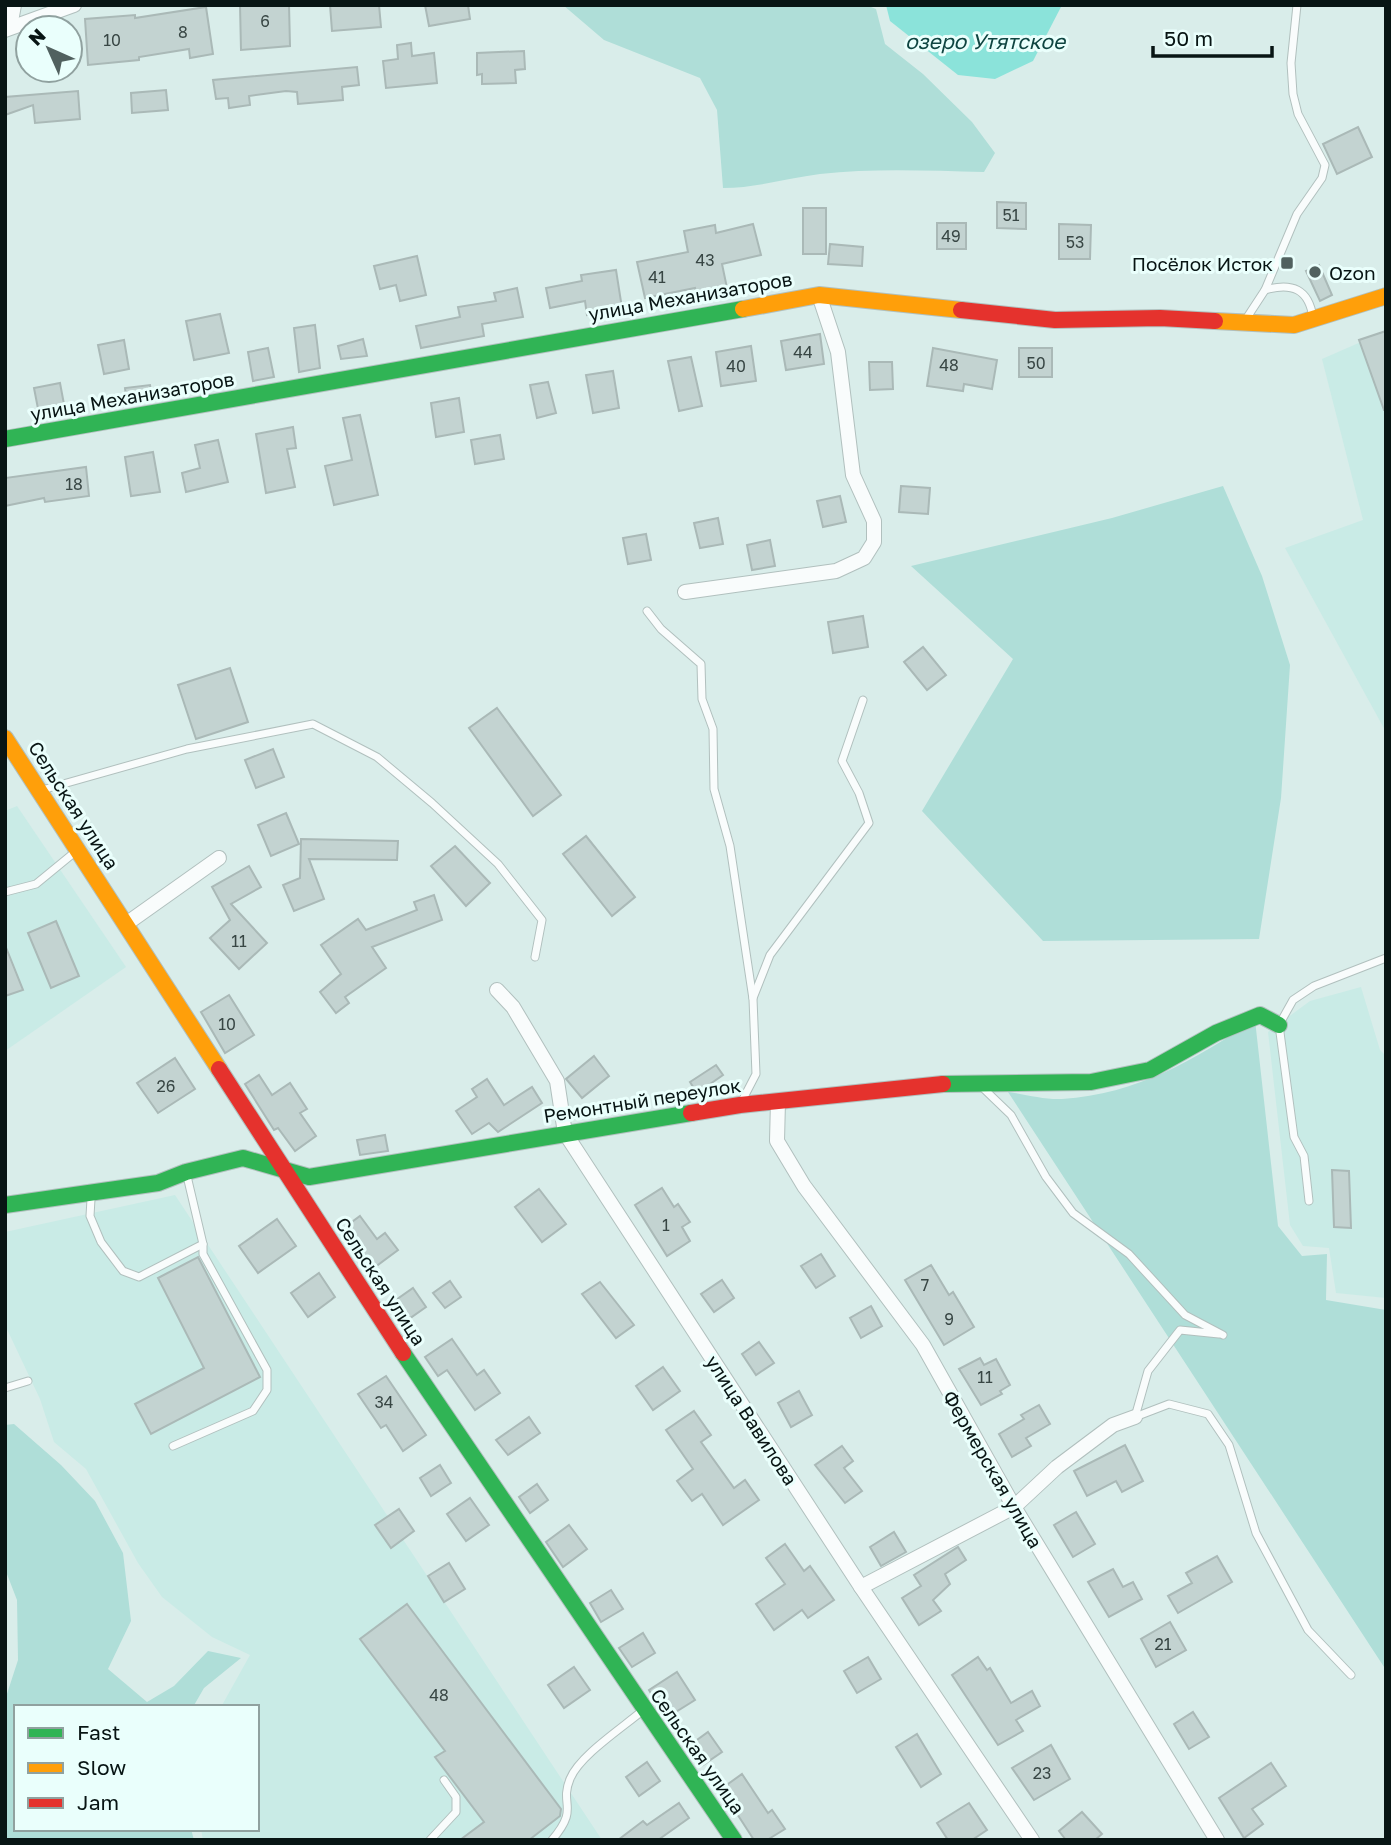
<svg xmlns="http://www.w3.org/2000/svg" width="1391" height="1845" font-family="'Golos Text',sans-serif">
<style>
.built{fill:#c9ebe6}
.green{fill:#afded8}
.water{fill:#8be3da}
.building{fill:#c3d3d1;stroke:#aab9b7;stroke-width:2}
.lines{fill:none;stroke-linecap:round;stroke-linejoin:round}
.lane-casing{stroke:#b1c0be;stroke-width:9}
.street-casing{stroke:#b1c0be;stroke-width:16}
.fast-casing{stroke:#b1c0be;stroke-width:18}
.slow-casing{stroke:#b1c0be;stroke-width:18}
.jam-casing{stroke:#b1c0be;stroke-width:18}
.lane{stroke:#f9fcfc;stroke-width:7}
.street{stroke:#f9fcfc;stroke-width:14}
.fast{stroke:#30b455;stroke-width:16}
.slow{stroke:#ff9f0a;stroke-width:16}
.jam{stroke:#e5322d;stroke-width:16}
.poi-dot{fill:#51615f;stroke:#eafffc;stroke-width:2.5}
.labels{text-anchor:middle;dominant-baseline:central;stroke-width:6;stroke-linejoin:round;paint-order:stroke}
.number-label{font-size:16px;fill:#384644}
.poi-label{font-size:19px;fill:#081514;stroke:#eafffc;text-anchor:end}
.street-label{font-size:19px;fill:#081514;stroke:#eafffc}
.water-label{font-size:21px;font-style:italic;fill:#0f4541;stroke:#eafffc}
</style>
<rect width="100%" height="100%" fill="#d9edea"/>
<g class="built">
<polygon points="1386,331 1386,732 1285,548 1363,520 1322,359"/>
<polygon points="17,806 126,967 5,1051 5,811"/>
<polygon points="1361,987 1380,1050 1386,1056 1386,1298 1336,1293 1329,1248 1303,1246 1290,1225 1268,1032 1310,1001"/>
<polygon points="175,1195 602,1840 203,1840 201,1829 257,1829 257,1707 221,1707 250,1655 212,1637 162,1597 138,1563 86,1469 54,1442 40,1399 5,1325 5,1232"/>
</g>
<g class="green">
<path d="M 563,5 L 866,5 L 876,9 L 885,44 L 923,74 L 972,122 L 995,153 L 984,172 C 930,171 875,168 820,174 C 788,178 756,188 723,188 L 717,110 L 700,78 L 604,40 Z"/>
<polygon points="1223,486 1262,576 1290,665 1281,798 1259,939 1043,941 922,811 1013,659 911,566 1112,518"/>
<path d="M 1255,1020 L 1278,1226 L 1302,1256 L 1327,1254 L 1326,1300 L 1386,1310 L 1386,1670 L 1008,1092 C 1025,1094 1045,1100 1062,1099 C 1138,1094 1193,1060 1255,1020 Z"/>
<polygon points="14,1424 61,1465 95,1501 123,1553 131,1621 108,1669 147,1702 174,1686 208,1651 241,1658 204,1688 193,1707 16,1707 16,1829 191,1829 194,1840 5,1840 5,1700 18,1660 17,1600 5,1569 5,1425"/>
</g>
<polygon class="water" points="886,5 1062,5 1033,61 995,79 958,75 890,21"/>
<g class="building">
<polygon points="240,5 289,5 290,46 241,50"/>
<polygon points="330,5 379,5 381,27 332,31"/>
<polygon points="425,5 468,5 470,19 429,26"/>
<polygon points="206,7 213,54 190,58 189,49 139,57 139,60 88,65 85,19 135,15 135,18"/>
<polygon points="411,43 412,56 434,53 437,83 386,88 383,61 398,59 397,45"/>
<polygon points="524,51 525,69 515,70 516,83 482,84 482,74 477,75 477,53"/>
<polygon points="357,67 359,85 342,87 343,100 298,104 297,92 286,91 249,96 250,105 229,108 228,98 216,99 213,80"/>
<polygon points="166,90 168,110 132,113 131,93"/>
<polygon points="78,91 80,119 35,123 33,105 5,115 5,97"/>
<polygon points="1358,127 1372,157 1337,174 1323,144"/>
<polygon points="997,202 1026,203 1026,229 997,228"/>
<rect x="803" y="208" width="23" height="46"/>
<rect x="937" y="223" width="29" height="26"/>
<polygon points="753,224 761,255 722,264 727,288 696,294 695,288 645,298 637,262 688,252 684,231 715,225 716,233"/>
<polygon points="1059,224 1091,225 1090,259 1059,259"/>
<polygon points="830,244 863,247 862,266 828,264"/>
<polygon points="417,256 426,295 400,301 396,285 380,289 374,266"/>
<polygon points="1319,265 1332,295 1320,301 1306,271"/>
<polygon points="616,270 622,308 587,315 585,301 550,308 546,288 582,281 581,275"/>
<polygon points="517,288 523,317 482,324 484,336 421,348 416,326 460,317 458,307 496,301 494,293"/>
<polygon points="220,314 229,353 194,360 186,321"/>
<polygon points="315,325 320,368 299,372 294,328"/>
<polygon points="1386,331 1386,410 1384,410 1359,340"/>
<polygon points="820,334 824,364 786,370 781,341"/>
<polygon points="363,339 367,356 341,359 338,346"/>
<polygon points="124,340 129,369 104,374 98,345"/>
<polygon points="751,346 756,381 721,386 716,352"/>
<polygon points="268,348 274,377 253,381 248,352"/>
<polygon points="933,348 997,360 992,389 964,384 963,391 927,386"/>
<rect x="1019" y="348" width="33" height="29"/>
<polygon points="691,357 702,406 679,411 668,361"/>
<polygon points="869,362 892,362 893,389 870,390"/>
<polygon points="613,371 619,408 593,413 586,375"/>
<polygon points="548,382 556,413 537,418 530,385"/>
<polygon points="60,383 66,415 40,419 34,388"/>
<polygon points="150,385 152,400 127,404 125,388"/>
<polygon points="459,398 464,432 436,437 431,403"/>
<polygon points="360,415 378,495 334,505 325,466 352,460 343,418"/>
<polygon points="293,427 296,448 287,449 295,487 266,493 256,434"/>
<polygon points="500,435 504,459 475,464 471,440"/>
<polygon points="218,440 228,482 186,492 182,473 200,468 195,445"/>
<polygon points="153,452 160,492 131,496 125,457"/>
<polygon points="86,467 89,496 45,502 44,498 5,506 5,478"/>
<polygon points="901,486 930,488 928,514 899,512"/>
<polygon points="840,496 846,522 823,527 817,501"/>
<polygon points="718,518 723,544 700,548 694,523"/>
<polygon points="646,534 651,560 628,564 623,538"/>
<polygon points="770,540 775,566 752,570 747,545"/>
<polygon points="863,616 868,647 833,653 828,622"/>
<polygon points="923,647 946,675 927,690 904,662"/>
<polygon points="230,668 248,722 196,739 178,685"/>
<polygon points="497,708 561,795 533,816 469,728"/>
<polygon points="273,749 284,777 256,788 245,760"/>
<polygon points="286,813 299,844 271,856 258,825"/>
<polygon points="586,836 635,897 612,916 563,854"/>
<polygon points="301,839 398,841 397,860 309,859 324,899 294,911 283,885 300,878"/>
<polygon points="455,846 490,883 466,906 431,866"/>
<polygon points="249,866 261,887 231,904 267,943 239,969 210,938 230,920 212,887"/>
<polygon points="434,895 442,920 372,947 386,968 345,997 349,1003 336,1013 320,992 341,974 321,945 358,919 366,930 417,910 414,902"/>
<polygon points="56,921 79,976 51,988 28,933"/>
<polygon points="5,945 23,990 5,996"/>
<polygon points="229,995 254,1035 225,1053 201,1012"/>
<polygon points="594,1056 609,1076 582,1098 566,1079"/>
<polygon points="175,1058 195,1089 158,1113 137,1083"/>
<polygon points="716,1065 723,1075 697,1093 690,1082"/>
<polygon points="259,1075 272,1095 290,1083 307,1109 300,1113 316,1136 295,1151 278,1128 274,1130 245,1084"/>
<polygon points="487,1079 504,1105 532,1087 542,1103 498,1132 489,1123 472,1134 456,1111 477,1097 472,1089"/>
<polygon points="385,1135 388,1151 360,1155 357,1140"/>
<polygon points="1332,1170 1349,1171 1351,1228 1334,1227"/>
<polygon points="662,1188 674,1207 678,1204 690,1222 682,1227 690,1241 667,1256 635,1205"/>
<polygon points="539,1189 566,1224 542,1242 515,1207"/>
<polygon points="360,1216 377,1239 385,1233 398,1250 371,1270 341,1230"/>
<polygon points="277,1219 296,1246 258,1273 239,1246"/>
<polygon points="821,1254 835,1276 816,1288 801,1266"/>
<polygon points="198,1257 260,1377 151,1434 135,1404 204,1368 158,1278"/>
<polygon points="931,1265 949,1295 953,1292 974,1327 944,1345 905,1280"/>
<polygon points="319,1273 335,1297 308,1317 291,1293"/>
<polygon points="722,1280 734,1298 714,1312 701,1294"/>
<polygon points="450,1281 461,1297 445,1308 433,1293"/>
<polygon points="600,1282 634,1325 616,1338 582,1294"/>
<polygon points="413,1288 426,1307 406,1321 393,1302"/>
<polygon points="871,1306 882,1326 861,1338 850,1318"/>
<polygon points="452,1339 477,1375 484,1370 500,1393 475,1410 447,1370 438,1376 425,1357"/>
<polygon points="759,1342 774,1363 756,1375 742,1354"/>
<polygon points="980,1358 984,1365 996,1359 1010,1385 1000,1391 1002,1394 981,1405 959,1369"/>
<polygon points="663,1367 680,1391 653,1410 636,1386"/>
<polygon points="386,1376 426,1435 403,1451 386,1425 381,1428 358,1394"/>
<polygon points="799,1391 812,1415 791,1427 778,1403"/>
<polygon points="1039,1405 1050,1424 1026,1438 1031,1446 1012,1457 999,1434 1024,1419 1021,1415"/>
<polygon points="694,1411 711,1435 701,1442 734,1488 745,1480 759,1500 723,1525 702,1494 692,1501 677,1481 693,1469 666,1430"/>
<polygon points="529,1417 540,1433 508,1455 496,1440"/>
<polygon points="1125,1445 1143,1481 1122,1492 1116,1481 1087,1496 1074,1471"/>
<polygon points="842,1446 853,1461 844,1468 862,1491 845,1503 815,1465"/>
<polygon points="440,1465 451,1483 431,1496 420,1478"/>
<polygon points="537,1484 548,1500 530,1513 519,1497"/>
<polygon points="470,1498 489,1525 466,1541 447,1514"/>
<polygon points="399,1509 414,1531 391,1548 375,1525"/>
<polygon points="1076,1512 1095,1544 1073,1557 1054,1525"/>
<polygon points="569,1525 587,1549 563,1567 546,1542"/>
<polygon points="894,1532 906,1552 881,1566 870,1547"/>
<polygon points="785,1544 804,1571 810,1566 834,1600 808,1618 802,1610 774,1630 756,1604 785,1584 766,1558"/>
<polygon points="958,1547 966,1560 945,1574 950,1584 933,1600 941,1611 919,1625 902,1598 921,1586 914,1575"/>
<polygon points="1217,1556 1232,1582 1178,1613 1168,1596 1192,1583 1186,1573"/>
<polygon points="449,1563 465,1589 444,1602 428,1576"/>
<polygon points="1113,1569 1123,1587 1133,1582 1142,1599 1109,1617 1088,1582"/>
<polygon points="611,1590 623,1609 601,1622 590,1603"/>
<polygon points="407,1604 561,1809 560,1816 529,1840 460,1840 484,1822 435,1757 445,1751 360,1639"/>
<polygon points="1170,1622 1186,1650 1156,1667 1141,1639"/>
<polygon points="643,1633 655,1653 632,1667 619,1648"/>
<polygon points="868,1657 881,1679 857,1693 844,1671"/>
<polygon points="978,1657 987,1670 990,1668 1011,1703 1032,1691 1040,1706 1016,1720 1023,1731 998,1745 952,1675"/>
<polygon points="574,1667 590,1690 564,1708 548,1685"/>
<polygon points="677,1672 695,1700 666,1718 649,1690"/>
<polygon points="1193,1712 1209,1737 1189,1749 1174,1724"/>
<polygon points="708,1732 722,1752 703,1765 690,1745"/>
<polygon points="917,1734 941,1774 921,1787 896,1747"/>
<polygon points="1051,1745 1070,1779 1034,1800 1012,1768"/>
<polygon points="647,1762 660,1781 639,1796 626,1777"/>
<polygon points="1271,1763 1286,1786 1252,1809 1263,1824 1244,1838 1219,1798"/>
<polygon points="742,1774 768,1813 772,1810 785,1829 767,1840 754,1840 721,1789"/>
<polygon points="679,1803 689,1818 658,1840 618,1840 643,1821 647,1825"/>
<polygon points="969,1803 987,1830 972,1840 948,1840 937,1823"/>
<polygon points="1082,1812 1102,1834 1095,1840 1066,1840 1059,1831"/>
</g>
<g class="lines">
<defs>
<g id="lane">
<polyline points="1265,290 1297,214 1322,178 1325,165 1298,114 1293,94 1291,63 1297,5"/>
<path d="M 1246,319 L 1265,290 C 1292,282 1309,289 1313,318"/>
<polyline points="647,611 661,629 701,664 702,699 713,729 714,789 730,846 753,999 756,1074 742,1101"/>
<polyline points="42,790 187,749 313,724 377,757 432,803 498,864 542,920 535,957"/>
<polyline points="5,892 36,884 75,852"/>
<polyline points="753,998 770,955 869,823 859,793 842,761 863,700"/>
<polyline points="984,1089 1011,1115 1046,1177 1073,1213 1129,1254 1185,1315 1223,1335"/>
<polyline points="91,1199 90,1216 101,1242 123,1271 139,1277 203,1244"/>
<polyline points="1309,1201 1304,1156 1294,1137 1279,1025 1293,1000 1314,986 1386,958"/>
<polyline points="5,1388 28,1381"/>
<polyline points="1135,1417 1169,1404 1208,1414 1229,1445 1256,1533 1308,1630 1351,1675"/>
<polyline points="1135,1417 1148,1371 1180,1330 1219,1334"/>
<polyline points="173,1446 253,1411 267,1390 267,1370 203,1254 203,1244 187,1176"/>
<polyline points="430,1840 456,1812 456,1797 444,1780"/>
<path d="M 552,1840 C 580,1807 559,1806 570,1779 C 579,1756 622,1728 642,1711"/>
</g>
<g id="street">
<polyline points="10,27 14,5"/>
<polyline points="5,30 74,5"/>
<polyline points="685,592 836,571 864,558 874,542 874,521 853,475 838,352 819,295"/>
<polyline points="126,924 219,858"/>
<polyline points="497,990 513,1007 557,1081 565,1133 861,1587 1032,1840"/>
<polyline points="778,1101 777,1141 804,1186 923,1345 1014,1507 1217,1840"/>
<polyline points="861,1587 1014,1507 1057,1467 1113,1425 1135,1417"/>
</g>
<g id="fast">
<polyline points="5,439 743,309"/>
<polyline points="943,1084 1091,1082 1150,1070 1216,1033 1260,1015 1279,1025"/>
<polyline points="5,1205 158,1183 186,1172 243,1158 309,1177 691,1113"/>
<polyline points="403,1353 734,1840"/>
</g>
<g id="slow">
<polyline points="743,309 819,295 961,310"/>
<polyline points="1215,321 1294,325 1386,296"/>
<polyline points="5,738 219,1069"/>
</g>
<g id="jam">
<polyline points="961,310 1055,320 1160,318 1215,321"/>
<polyline points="219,1069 403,1353"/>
<polyline points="691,1113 740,1105 943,1084"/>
</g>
</defs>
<use href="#lane" class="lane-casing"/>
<use href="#street" class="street-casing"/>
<use href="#fast" class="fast-casing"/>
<use href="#slow" class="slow-casing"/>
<use href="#jam" class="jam-casing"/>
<use href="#lane" class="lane"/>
<use href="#street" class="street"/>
<use href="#fast" class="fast"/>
<use href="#slow" class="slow"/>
<use href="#jam" class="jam"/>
</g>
<g class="poi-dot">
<rect x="1280" y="256" width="14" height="14" rx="3.5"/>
<circle cx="1315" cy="272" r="7"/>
</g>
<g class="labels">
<g class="number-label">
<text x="265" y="21">6</text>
<text x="183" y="32">8</text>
<text x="112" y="40">10</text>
<text x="1011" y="215">51</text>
<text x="951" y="236">49</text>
<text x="1075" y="242">53</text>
<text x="705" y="260">43</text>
<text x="657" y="277">41</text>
<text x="803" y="352">44</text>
<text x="1036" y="363">50</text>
<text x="949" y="365">48</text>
<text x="736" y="366">40</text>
<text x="74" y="484">18</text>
<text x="239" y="941">11</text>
<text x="227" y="1024">10</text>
<text x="166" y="1086">26</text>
<text x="666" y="1225">1</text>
<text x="925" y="1285">7</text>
<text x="949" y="1319">9</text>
<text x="985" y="1377">11</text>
<text x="384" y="1402">34</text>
<text x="1163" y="1644">21</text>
<text x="439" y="1695">48</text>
<text x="1042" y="1773">23</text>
</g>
<g class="poi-label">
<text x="1273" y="263">Посёлок Исток</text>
<text x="1329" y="272" text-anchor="start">Ozon</text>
</g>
<g class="street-label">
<text transform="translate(690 296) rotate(-10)">улица Механизаторов</text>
<text transform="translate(132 396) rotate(-10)">улица Механизаторов</text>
<text transform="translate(74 805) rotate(57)">Сельская улица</text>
<text transform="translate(642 1100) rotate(-9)">Ремонтный переулок</text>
<text transform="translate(381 1281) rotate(57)">Сельская улица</text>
<text transform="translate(752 1420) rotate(57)">улица Вавилова</text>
<text transform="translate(993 1469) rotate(60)">Фермерская улица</text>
<text transform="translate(698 1751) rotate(55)">Сельская улица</text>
</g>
<g class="water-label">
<text x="985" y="41">озеро Утятское</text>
</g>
</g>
<rect width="1391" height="1845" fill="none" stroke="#081514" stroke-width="14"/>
<rect x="14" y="1705" width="245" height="126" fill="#eafffc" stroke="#90a19f" stroke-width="2"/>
<rect x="28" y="1728" width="35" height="10" fill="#30b455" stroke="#90a19f" stroke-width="2"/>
<text x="77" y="1740" font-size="21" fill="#081514">Fast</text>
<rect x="28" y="1763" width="35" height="10" fill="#ff9f0a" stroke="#90a19f" stroke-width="2"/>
<text x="77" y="1775" font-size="21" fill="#081514">Slow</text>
<rect x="28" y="1798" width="35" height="10" fill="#e5322d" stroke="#90a19f" stroke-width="2"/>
<text x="77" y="1810" font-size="21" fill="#081514">Jam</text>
<g transform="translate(49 49) rotate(315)"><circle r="33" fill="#eafffc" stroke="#90a19f" stroke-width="2"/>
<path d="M0-5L12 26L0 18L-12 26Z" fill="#51615f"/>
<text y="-10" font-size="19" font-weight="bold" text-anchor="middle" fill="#081514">N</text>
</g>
<path d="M1153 46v10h119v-10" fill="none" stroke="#081514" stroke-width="3.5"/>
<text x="1164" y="46" font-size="21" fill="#081514" stroke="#eafffc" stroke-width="5" paint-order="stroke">50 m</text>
</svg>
